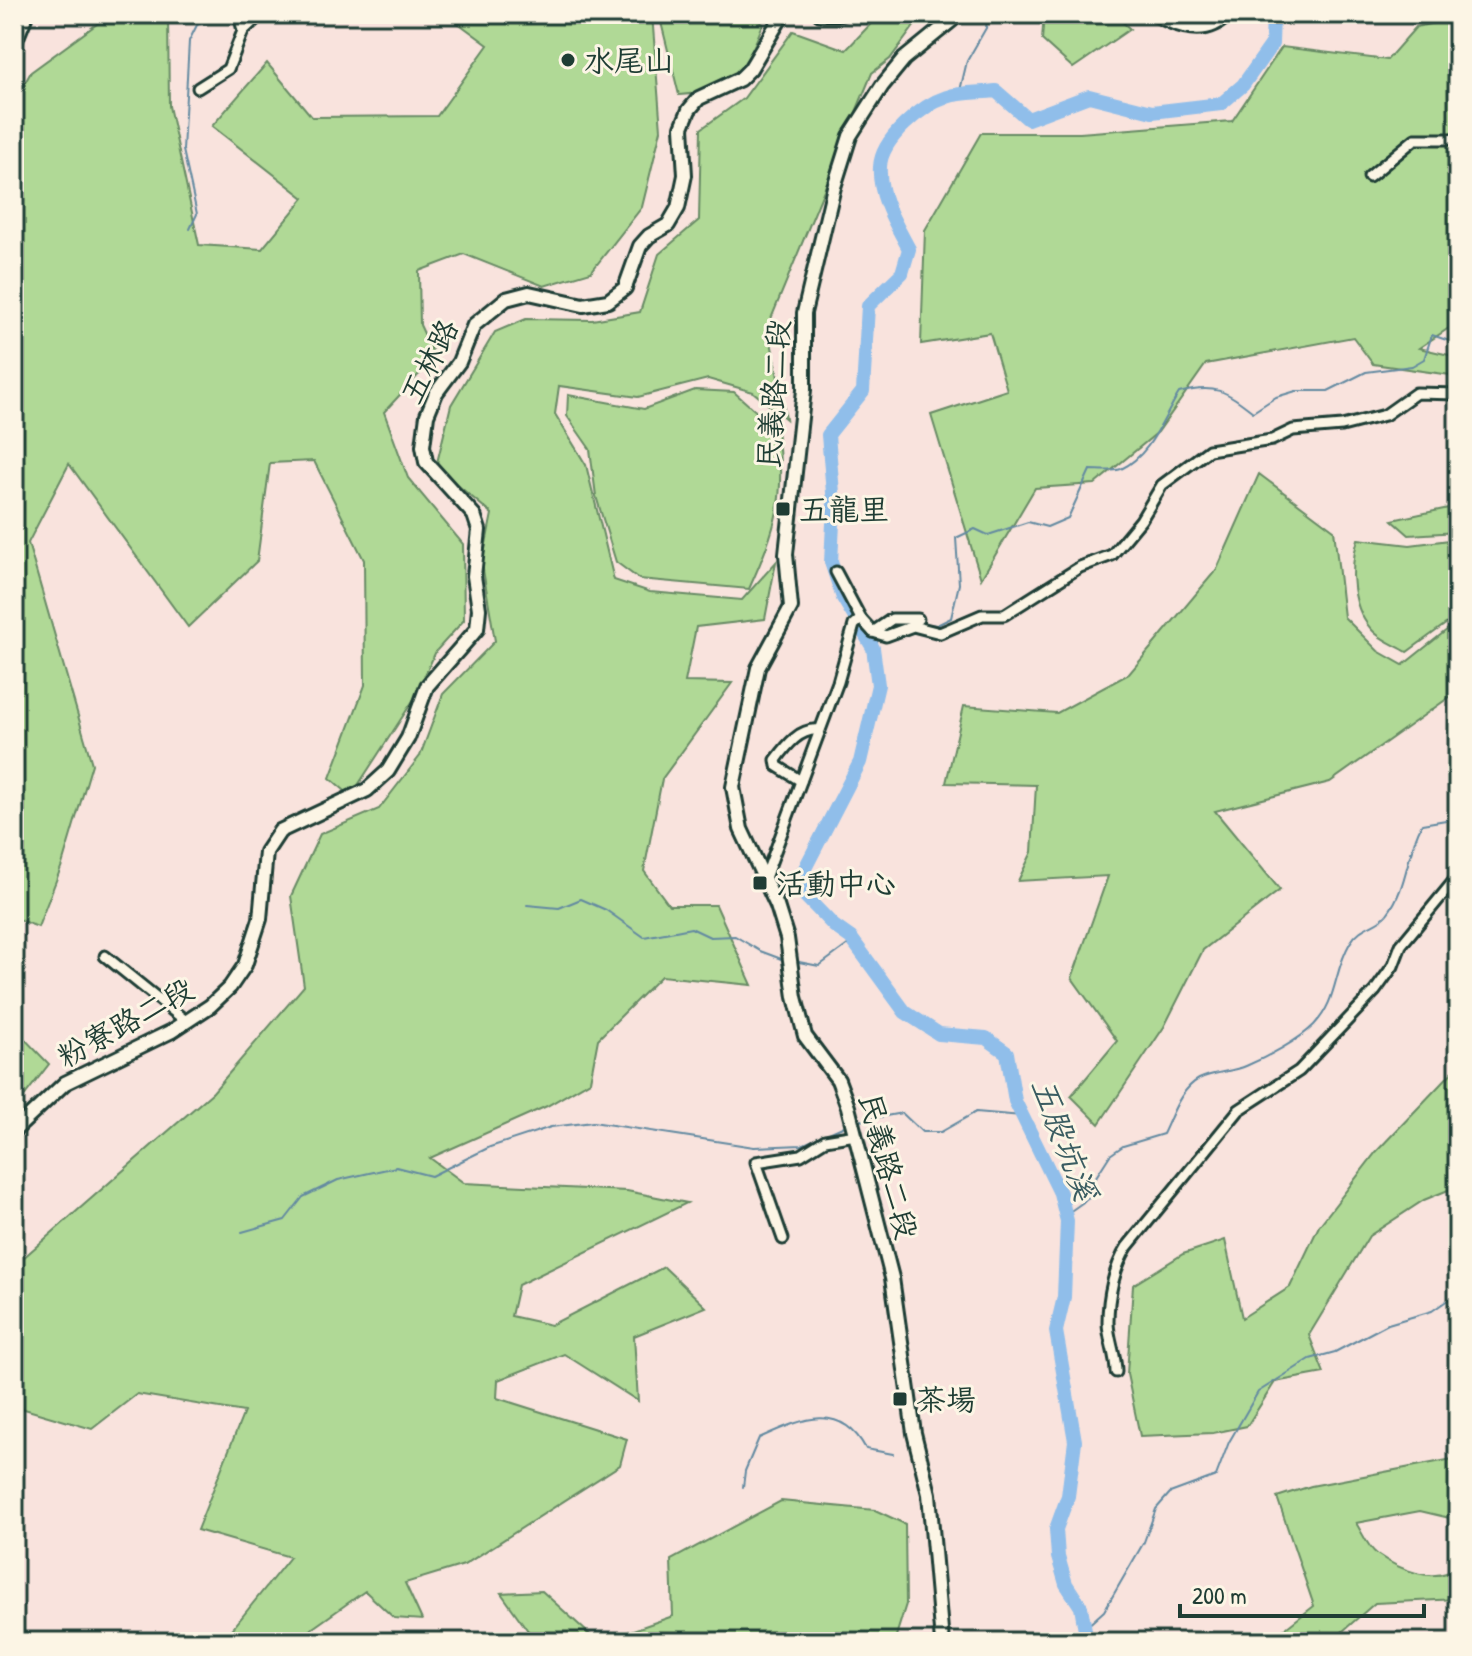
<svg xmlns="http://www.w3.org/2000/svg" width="1472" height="1656" font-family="'Patrick Hand','LXGW WenKai TC',sans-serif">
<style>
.green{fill:#b0d996;stroke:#688b65;stroke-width:2}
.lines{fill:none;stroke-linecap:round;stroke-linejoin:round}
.stream{stroke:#638aa1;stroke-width:2}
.river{stroke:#90beea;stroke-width:14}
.minor-casing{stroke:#1f3d34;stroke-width:15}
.tertiary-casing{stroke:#1f3d34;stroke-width:17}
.secondary-casing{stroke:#1f3d34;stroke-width:18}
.minor{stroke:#fcf5e5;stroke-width:9}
.tertiary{stroke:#fcf5e5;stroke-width:11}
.secondary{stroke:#fcf5e5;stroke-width:12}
.poi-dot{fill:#1f3d34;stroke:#fcf5e5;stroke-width:3}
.labels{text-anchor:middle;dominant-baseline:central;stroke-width:6;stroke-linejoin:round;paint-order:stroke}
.poi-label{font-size:30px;fill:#1f3d34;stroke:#fcf5e5;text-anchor:start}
.street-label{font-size:30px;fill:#1f3d34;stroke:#fcf5e5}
.water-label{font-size:32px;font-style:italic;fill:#3b5d62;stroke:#fcf5e5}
</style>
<rect width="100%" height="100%" fill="#f9e3dd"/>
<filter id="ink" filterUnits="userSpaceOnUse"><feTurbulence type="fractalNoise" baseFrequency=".0125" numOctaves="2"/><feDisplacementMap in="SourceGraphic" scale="16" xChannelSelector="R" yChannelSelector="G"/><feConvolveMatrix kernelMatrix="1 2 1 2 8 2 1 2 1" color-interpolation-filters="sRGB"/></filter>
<g filter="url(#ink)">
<g class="green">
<polygon points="99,14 168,14 169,106 199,245 262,249 304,198 212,126 267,63 312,117 437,116 488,45 446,14 652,14 661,130 642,207 591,272 544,286 464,254 419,271 420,325 435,357 384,412 408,478 463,544 464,620 436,651 414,699 351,796 330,778 365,685 364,560 314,461 270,463 257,561 188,627 69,464 28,543 92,764 62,865 38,927 14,918 14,102 31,72 105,18"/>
<path d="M 659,14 L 750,14 L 763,24 C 744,72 734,91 679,95 Z"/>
<polygon points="880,14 923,14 890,59 872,73 768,326 786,419 753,392 708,379 638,397 559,386 555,414 586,465 614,580 650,592 742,600 776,562 765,619 696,627 685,682 732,683 662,779 644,871 669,905 716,905 752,985 661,976 598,1039 590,1081 547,1106 430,1158 464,1183 627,1191 687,1203 518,1285 511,1316 551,1325 664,1267 706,1307 634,1336 638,1401 564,1354 498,1380 497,1398 627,1439 620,1465 464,1565 405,1583 422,1620 394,1618 365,1591 293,1642 222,1642 290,1557 197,1530 244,1412 137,1394 92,1429 14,1406 14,1266 213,1092 304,986 291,896 320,834 379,809 420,756 443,694 495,641 482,564 492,514 436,467 451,405 495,332 526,319 592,320 640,312 659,254 699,220 701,129 744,98 793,31 846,50"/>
<polygon points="1044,14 1114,14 1130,29 1073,68 1042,40"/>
<polygon points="1458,18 1458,322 1419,348 1458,357 1458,376 1373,364 1353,337 1206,364 1158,432 1095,484 1035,488 981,579 931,415 1007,390 990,333 921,344 925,230 981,133 1080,133 1232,121 1282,47 1387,60 1416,27"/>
<path d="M 695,390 L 734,392 L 777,430 C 786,499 777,526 749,589 L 639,579 L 616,562 L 596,496 L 590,449 L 567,416 L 568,395 L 644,409 Z"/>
<polygon points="1259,474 1334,530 1344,617 1378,651 1403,665 1458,621 1458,691 1330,782 1215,811 1280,890 1203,950 1164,1027 1099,1124 1071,1096 1117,1041 1072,978 1108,876 1018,881 1032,852 1036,785 946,783 964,706 1057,713 1129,674 1217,569"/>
<polygon points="1458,506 1458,532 1409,535 1392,520"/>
<path d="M 1358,539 L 1410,545 L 1458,539 L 1458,615 L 1407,652 C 1397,646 1384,641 1375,633 C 1351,611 1349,568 1358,539 Z"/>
<polygon points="14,1028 49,1064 22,1099 14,1092"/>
<polygon points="1458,1066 1458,1186 1424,1200 1369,1236 1309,1335 1324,1373 1275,1382 1247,1426 1213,1433 1140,1436 1127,1374 1133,1285 1183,1254 1225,1240 1242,1318 1290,1287 1319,1226 1376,1152"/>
<path d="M 1458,1458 L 1458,1520 L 1420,1511 L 1356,1523 C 1362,1532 1368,1548 1377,1554 C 1398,1569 1438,1587 1458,1565 L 1458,1599 L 1375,1603 L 1336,1637 L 1337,1642 L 1268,1642 L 1314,1606 L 1277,1497 L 1311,1486 Z"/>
<polygon points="781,1501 875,1510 905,1524 906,1604 896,1636 922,1642 599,1642 673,1616 671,1560"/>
<polygon points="542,1591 598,1642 536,1642 501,1593"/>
</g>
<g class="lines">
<g class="stream">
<polyline points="959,95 967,61 986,28 988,14"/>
<polyline points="190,229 197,214 183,150 189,41 197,25 219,14"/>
<path d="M 919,623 L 937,625 L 951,618 L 959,584 L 956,538 L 975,529 L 988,535 L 1028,522 L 1047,527 L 1068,518 L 1090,470 C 1099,470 1113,472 1121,469 C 1151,455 1163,418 1179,393 C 1215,383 1226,391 1253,412 L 1276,397 L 1296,391 L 1328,391 L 1366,372 L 1412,366 L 1424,359 L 1432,335 L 1458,344"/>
<polyline points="888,627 901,624"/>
<polyline points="873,648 879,639"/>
<polyline points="527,905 559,908 581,899 606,910 644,937 691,928 710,937 735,936 760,951 784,960"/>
<polyline points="794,961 819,966 853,941"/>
<polyline points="859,1121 902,1113 922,1132 941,1132 976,1112 1022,1116"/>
<path d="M 1065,1215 L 1089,1198 L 1094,1180 L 1110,1155 L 1123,1146 L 1163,1134 C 1172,1116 1180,1089 1199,1079 C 1213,1072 1232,1072 1246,1066 C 1267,1057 1298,1041 1314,1025 C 1338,1000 1333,972 1350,943 C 1360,925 1378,926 1387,914 C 1408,887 1406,853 1422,824 L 1458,818"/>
<polyline points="242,1232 285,1220 303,1197 338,1180 396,1167 431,1176 490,1147 551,1127 593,1122 754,1147 802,1145 849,1124"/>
<path d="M 743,1487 L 745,1471 L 759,1438 C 800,1420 840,1400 866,1449 L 893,1454"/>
<polyline points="1085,1628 1104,1611 1144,1542 1156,1509 1170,1493 1216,1476 1229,1442 1258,1392 1310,1359 1335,1352 1388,1324 1432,1311 1458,1293"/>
</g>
<path class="river" d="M 1087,1642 L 1081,1607 L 1066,1584 L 1058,1557 L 1056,1529 L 1068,1496 L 1075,1441 L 1056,1331 L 1064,1297 L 1067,1221 L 1060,1193 L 1015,1101 L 1007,1053 L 986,1038 L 939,1034 L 905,1012 L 851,938 L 834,926 L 804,895 L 801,876 L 860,762 L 878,685 L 873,648 L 843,598 L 831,562 L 834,504 L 828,435 L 863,391 L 868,306 L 902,273 L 909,249 C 896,224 878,196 880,167 C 881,139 922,105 947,97 C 961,92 981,93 996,91 L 1028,119 L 1089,96 L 1152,112 L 1221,104 L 1243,85 L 1272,44 L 1273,14"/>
<defs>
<g id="minor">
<polyline points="243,31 261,14"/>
<polyline points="198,88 228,69 243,31 239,14"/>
<polyline points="1369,177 1415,139 1458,139"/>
<polyline points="836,572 861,619 873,632 886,636 913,626 940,633 982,615 1004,615 1080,567 1112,555 1141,520 1162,485 1209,450 1272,440 1293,430 1342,426 1385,415 1416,393 1458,394"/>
<polyline points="873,632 892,619 918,619"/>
<path d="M 801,781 L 777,766 L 776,760 C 787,745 800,728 819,730"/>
<polyline points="765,878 838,682 854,625 861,619"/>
<polyline points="105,956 187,1022"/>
<polyline points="783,1239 756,1162 801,1155 825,1140 856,1135"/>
<path d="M 1116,1372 C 1116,1354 1108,1339 1108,1322 C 1108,1296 1114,1268 1127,1247 L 1239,1110 L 1299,1071 L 1375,991 L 1393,966 L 1401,945 L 1458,876"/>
</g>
<g id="tertiary">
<path d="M 1154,14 C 1176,27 1208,38 1228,14"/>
<polyline points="14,46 27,14"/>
</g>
<g id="secondary">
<polyline points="820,14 842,14"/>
<polyline points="14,1131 65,1083 172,1031 210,1006 230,987 245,965 260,919 266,852 280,831 367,790 388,771 408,738 427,686 477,629 479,609 474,576 479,530 474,515 426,462 423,446 427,415 436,393 459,362 474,325 506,299 529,293 583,305 608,301 625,288 640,246 649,236 668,225 678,208 685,175 682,127 689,110 699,98 740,79 750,69 783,14"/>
<polyline points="942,1642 929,1494 914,1433 892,1278 848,1107 838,1080 805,1036 795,997 787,938 777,906 741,829 733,787 758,668 791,607 786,554 804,390 804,313 834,187 850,136 882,86 904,59 952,20 953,14"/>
</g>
</defs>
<use href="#minor" class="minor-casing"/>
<use href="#tertiary" class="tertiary-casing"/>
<use href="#secondary" class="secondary-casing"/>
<use href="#minor" class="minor"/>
<use href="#tertiary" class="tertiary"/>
<use href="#secondary" class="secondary"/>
</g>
</g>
<g class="poi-dot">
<circle cx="568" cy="60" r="8"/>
<rect x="775" y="501" width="16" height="16" rx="4"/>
<rect x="752" y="875" width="16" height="16" rx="4"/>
<rect x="892" y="1391" width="16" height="16" rx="4"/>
</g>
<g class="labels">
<g class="poi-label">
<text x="584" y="60">水尾山</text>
<text x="799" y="509">五龍里</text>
<text x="776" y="883">活動中心</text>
<text x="916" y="1399">茶場</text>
</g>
<g class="street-label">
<text transform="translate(429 361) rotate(-63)">五林路</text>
<text transform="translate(773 394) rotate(-86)">民義路二段</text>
<text transform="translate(125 1022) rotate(-29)">粉寮路二段</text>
<text transform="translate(889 1166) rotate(75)">民義路二段</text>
</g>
<g class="water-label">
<text transform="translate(1065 1139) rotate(69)">五股坑溪</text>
</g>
</g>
<rect width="1472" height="1656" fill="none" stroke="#fcf5e5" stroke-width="48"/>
<rect x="24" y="24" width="1424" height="1608" fill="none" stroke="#1f3d34" stroke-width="3" filter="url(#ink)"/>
<path d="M1180 1604v12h244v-12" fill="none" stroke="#1f3d34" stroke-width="4"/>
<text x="1192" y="1604" font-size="24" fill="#1f3d34" stroke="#fcf5e5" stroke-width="6" paint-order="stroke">200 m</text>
</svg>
